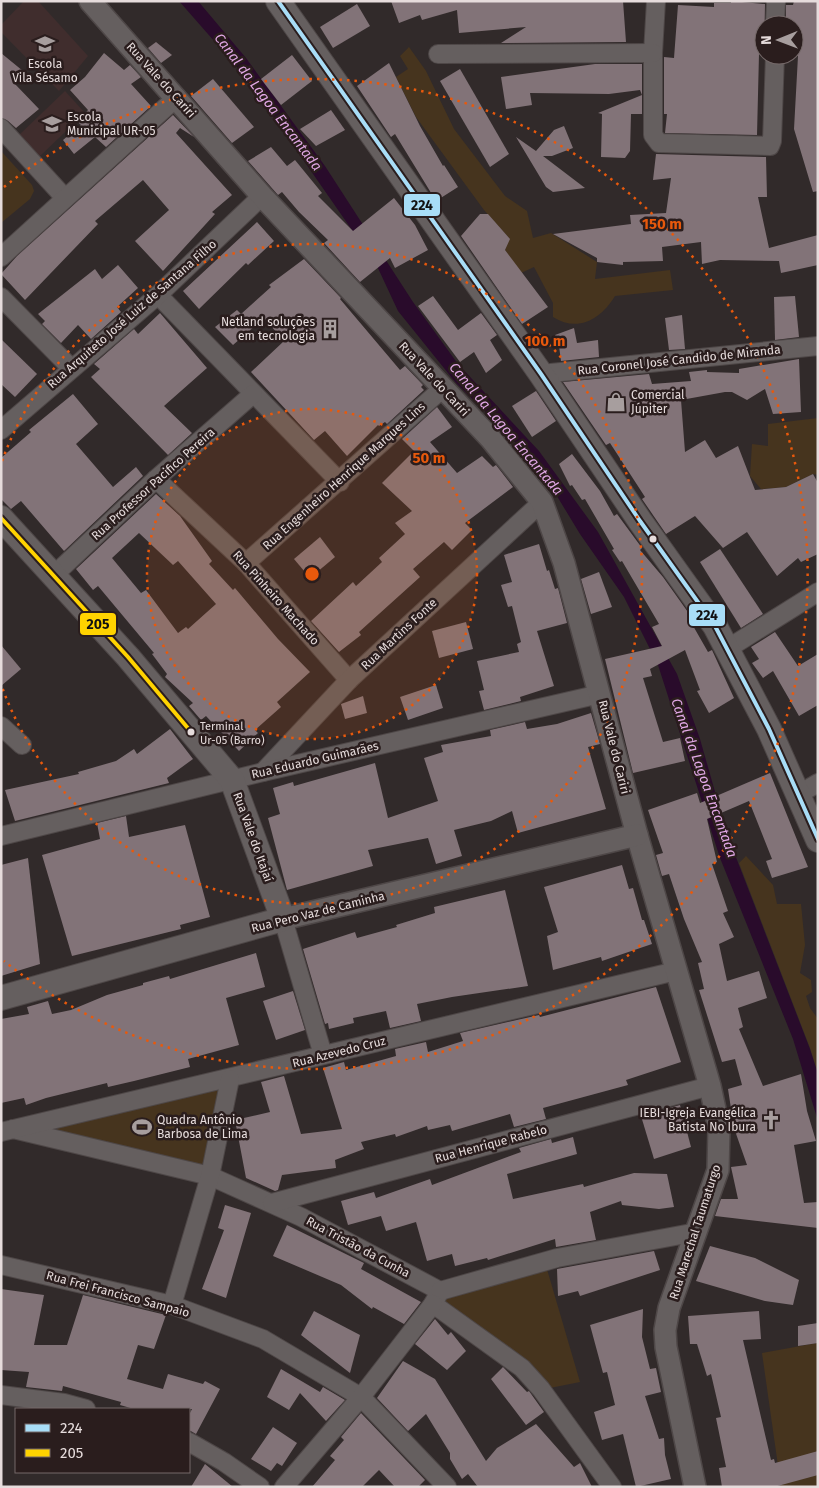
<svg xmlns="http://www.w3.org/2000/svg" width="819" height="1488" font-family="'Fira Sans',sans-serif">
<style>
.built{fill:#402d2d}
.green{fill:#46341e}
.water{fill:#290b2b}
.building{fill:#827378;fill-rule:evenodd}
.lines{fill:none;stroke-linecap:round;stroke-linejoin:round}
.minor-casing{stroke:#4e4747;stroke-width:20}
.tertiary-casing{stroke:#4e4747;stroke-width:24}
.secondary-casing{stroke:#4e4747;stroke-width:26}
.minor{stroke:#655f5f;stroke-width:18}
.tertiary{stroke:#655f5f;stroke-width:21}
.secondary{stroke:#655f5f;stroke-width:24}
.bus-1-casing{stroke:#2a1d1d;stroke-width:8}
.bus-2-casing{stroke:#2a1d1d;stroke-width:8}
.bus-1{stroke:#a8ddf7;stroke-width:4}
.bus-2{stroke:#ffd300;stroke-width:4}
.ring{fill:none;stroke:#e8590c;stroke-width:2.5;stroke-dasharray:2.5 5}
.bus-dot{fill:#e6dcdc;stroke:#2a1d1d;stroke-width:2}
.labels{text-anchor:middle;dominant-baseline:central;stroke-width:5;stroke-linejoin:round;paint-order:stroke}
.bus-label{font-size:11px;fill:#e6dcdc;stroke:#2a1d1d;text-anchor:start}
.poi-label{font-size:12px;fill:#e6dcdc;stroke:#2a1d1d;text-anchor:start}
.street-label{font-size:12px;fill:#e6dcdc;stroke:#2a1d1d}
.water-label{font-size:14px;font-style:italic;fill:#e2a8e6;stroke:#2a1d1d}
.centre{fill:#e8590c;stroke:#2a1d1d;stroke-width:2.5}
.ring-label{font-size:15px;text-anchor:middle;font-weight:bold;fill:#e8590c;stroke:#2a1d1d;stroke-width:5;stroke-linejoin:round;paint-order:stroke}
.line-badge{stroke:#2a1d1d;stroke-width:2}
.pale-badge-label{font-size:14px;text-anchor:middle;font-weight:bold;fill:#111}
</style>
<rect width="100%" height="100%" fill="#312a2a"/>
<g class="built">
<polygon points="24,1 38,1 88,56 59,91 1,32 1,25"/>
<polygon points="65,91 85,113 39,157 18,136"/>
</g>
<g class="green">
<path d="M 409,47 L 426,71 L 454,129 L 505,196 L 527,211 L 533,238 L 551,233 L 597,262 L 595,279 L 670,270 L 673,290 L 615,296 C 601,319 578,333 553,317 L 553,303 L 534,267 L 521,273 L 505,250 L 509,238 L 484,210 L 416,117 L 396,77 L 408,69 L 400,56 Z"/>
<polygon points="1,151 32,185 34,191 30,199 1,223"/>
<polygon points="818,418 818,475 813,474 786,487 761,489 750,476 752,444 768,446 768,424"/>
<polygon points="746,856 773,885 777,904 801,904 805,945 800,973 811,980 812,992 806,996 810,1008 818,1019 818,1074 810,1048 739,863"/>
<polygon points="230,1079 210,1176 13,1129"/>
<polygon points="544,1259 580,1382 545,1389 445,1306 443,1287"/>
<polygon points="818,1339 818,1487 781,1487 762,1353 817,1343"/>
</g>
<polygon class="water" points="179,1 198,1 246,58 325,166 413,302 458,364 539,451 598,532 677,674 700,739 727,834 810,1049 818,1074 818,1121 793,1039 720,858 658,665 624,597 580,534 549,483 506,432 456,383 398,311 377,266 263,102 236,66"/>
<g class="building">
<polygon points="391,1 623,1 626,42 501,43 526,27 459,33 457,10 422,20 420,15 399,23"/>
<polygon points="731,1 765,4 764,54 759,54 757,135 665,133 667,114 664,114 664,57 674,58 678,5 714,7 714,3 731,3"/>
<polygon points="794,1 818,1 818,191 813,192 794,129 798,56 786,55 794,55 794,25 786,25 786,5 793,5"/>
<polygon points="357,4 370,26 333,48 320,27"/>
<polygon points="156,42 172,55 161,63 148,48"/>
<polygon points="1,53 23,71 14,83 39,109 16,128 8,121 1,118"/>
<polygon points="104,53 124,70 130,65 141,77 131,84 151,106 106,147 95,137 74,154 63,140 81,125 78,122 88,110 70,90 85,77"/>
<polygon points="292,55 312,81 281,105 261,79"/>
<polygon points="389,63 420,126 443,166 444,165 458,187 436,201 395,134 391,137 357,86"/>
<polygon points="595,64 642,64 642,95 640,90 609,94 530,93 532,105 506,109 501,77"/>
<polygon points="460,69 509,154 490,167 440,81"/>
<polygon points="213,79 254,127 232,143 191,96"/>
<polygon points="642,95 642,114 631,114 630,151 625,158 601,157 602,114 598,113"/>
<polygon points="331,110 345,130 316,146 300,129"/>
<polygon points="173,115 194,137 180,128 176,133 232,195 212,212 215,214 163,271 135,241 169,210 143,180 95,221 98,224 25,300 1,274 17,256"/>
<polygon points="564,126 573,148 552,156 543,156 585,188 553,192 546,187 516,137 536,151 554,130"/>
<polygon points="271,147 287,166 295,160 322,193 318,196 353,231 394,198 415,225 428,250 395,268 390,258 360,282 324,243 328,240 299,212 282,192 278,195 248,161"/>
<polygon points="656,154 766,157 767,197 758,197 769,248 818,235 818,265 781,273 779,261 720,260 702,264 701,242 662,247 663,261 623,262 623,265 597,262 597,258 553,234 631,224 630,215 666,213 671,178 653,180"/>
<polygon points="480,214 488,214 510,239 505,250 548,307 522,324 461,236"/>
<polygon points="257,222 274,241 248,265 246,263 199,309 183,291"/>
<polygon points="304,259 341,298 340,299 400,370 405,366 423,385 421,387 424,390 387,424 385,422 379,426 378,425 347,456 325,431 314,440 251,372 284,341 264,318 233,345 215,327 237,310 241,314 271,287 269,285"/>
<polygon points="118,265 138,288 117,307 121,312 91,339 78,325 61,343 42,324 45,321 38,314 95,269 102,279"/>
<polygon points="433,296 458,330 481,313 497,335 490,340 502,360 486,373 474,352 460,362 418,306"/>
<polygon points="795,296 799,337 775,340 774,297"/>
<polygon points="160,313 207,368 164,406 192,433 168,455 91,377 100,369 94,364 134,329 138,334"/>
<polygon points="682,315 685,349 669,350 665,318"/>
<polygon points="574,328 577,343 598,340 599,357 561,361 559,346 555,335"/>
<polygon points="1,339 37,374 15,397 1,384"/>
<polygon points="799,359 801,412 773,414 765,389 747,400 732,392 725,392 681,400 685,452 705,440 716,458 738,446 755,490 786,487 813,474 818,483 818,554 801,562 798,558 777,576 747,532 723,548 695,516 666,534 642,499 645,497 610,443 606,445 563,382 649,374 652,384 691,381 689,372 707,370 707,372 739,373 739,369"/>
<polygon points="536,391 556,421 532,437 512,406"/>
<polygon points="73,394 98,424 76,444 113,487 136,467 143,476 64,551 21,501 11,509 1,499 1,458 31,432 29,430"/>
<polygon points="437,407 452,427 430,442 457,473 482,456 493,467 496,465 513,487 465,523 472,530 452,550 444,542 413,569 420,577 359,632 361,635 339,652 311,621 353,582 356,586 382,562 379,558 405,534 395,523 412,511 382,483 414,451 402,439"/>
<polygon points="572,454 600,491 614,516 617,514 642,548 640,550 663,577 695,622 692,624 708,652 712,650 734,698 709,713 697,691 700,690 685,650 650,669 652,676 643,678 663,742 680,738 685,761 633,773 605,659 662,646 652,627 659,624 622,561 620,562 612,550 614,549 585,499 582,500 572,485 570,486 559,464"/>
<path d="M 156,494 L 180,516 L 212,561 L 209,564 L 233,590 L 235,588 L 278,639 L 310,672 L 277,702 L 281,707 L 255,730 L 258,733 L 239,751 L 206,716 L 201,720 L 189,706 L 193,703 L 165,677 L 167,674 L 152,654 L 154,653 L 98,586 L 93,590 L 76,569 ZM 139,533 L 173,565 L 178,561 L 216,604 L 188,629 L 186,627 L 178,633 L 146,590 L 141,593 L 112,558 Z"/>
<polygon points="320,537 335,557 310,578 294,559"/>
<polygon points="539,544 547,571 549,570 555,589 558,588 567,623 537,631 554,686 520,697 521,701 484,710 479,691 484,690 477,661 519,652 517,644 521,642 512,606 508,607 501,585 512,582 504,555"/>
<polygon points="720,549 763,614 741,628 700,562"/>
<polygon points="599,572 612,607 591,614 581,579"/>
<polygon points="466,622 473,649 439,658 432,631"/>
<polygon points="775,632 798,666 818,654 818,705 799,716 773,671 763,678 752,663 759,659 751,647"/>
<polygon points="1,645 21,669 1,686"/>
<polygon points="436,685 443,708 408,720 400,697"/>
<polygon points="363,696 367,713 345,719 341,704"/>
<polygon points="591,713 600,744 588,747 606,809 518,833 512,811 491,821 454,830 462,856 436,864 428,838 368,850 373,866 287,890 268,818 280,814 273,788 293,782 294,786 375,763 388,818 438,801 424,758 443,752 441,745 491,736 490,730 525,722 527,729 557,724"/>
<polygon points="170,729 193,759 167,778 169,783 15,821 5,790 79,774 78,772 116,761 134,749 137,754"/>
<polygon points="770,773 808,867 772,878 766,861 772,859 749,801 707,819 717,862 712,864 728,911 723,913 734,937 719,944 727,981 759,971 767,998 738,1008 743,1027 739,1029 763,1086 801,1074 807,1111 816,1141 794,1145 804,1203 818,1202 818,1228 715,1216 721,1199 738,1199 731,1167 747,1165 734,1128 728,1089 742,1085 735,1059 722,1062 699,990 704,989 698,963 702,962 684,919 669,874 662,876 656,855 663,853 648,810 697,793 700,803"/>
<polygon points="126,816 129,837 185,825 210,917 180,925 181,929 72,956 42,855 100,839 97,823"/>
<polygon points="28,858 40,964 1,976 1,865"/>
<polygon points="622,865 629,889 633,888 642,920 644,920 652,944 602,961 601,957 553,970 547,936 558,932 544,887"/>
<polygon points="505,890 528,986 452,997 417,1004 421,1021 390,1028 386,1011 353,1018 354,1023 329,1029 328,1023 325,1024 303,949 355,932 357,938 397,927 396,925 435,913 434,907"/>
<polygon points="256,953 265,987 226,998 239,1045 188,1059 190,1067 134,1081 108,1087 107,1083 46,1098 26,1105 24,1098 1,1103 1,1019 29,1014 27,1007 48,1001 52,1014 71,1010 107,995 143,985 143,983 169,976 170,979"/>
<polygon points="656,987 681,1062 626,1080 628,1085 543,1108 546,1119 514,1127 510,1114 452,1131 450,1125 428,1130 427,1126 396,1137 395,1134 361,1142 364,1149 335,1160 336,1168 282,1175 278,1190 275,1191 246,1178 235,1120 270,1112 261,1082 284,1076 301,1134 342,1129 323,1068 344,1062 346,1070 396,1056 395,1049 426,1042 428,1052 463,1041 460,1033 539,1015 540,1017"/>
<polygon points="293,991 305,1030 276,1040 263,1001"/>
<polygon points="680,1105 691,1147 654,1159 641,1116"/>
<polygon points="573,1137 577,1154 507,1174 513,1199 583,1184 584,1187 634,1173 667,1174 674,1207 659,1209 622,1205 621,1201 590,1212 596,1240 556,1247 555,1239 488,1260 487,1258 455,1266 452,1254 427,1261 416,1222 386,1231 381,1216 348,1225 341,1201 374,1192 376,1198 430,1179 432,1185 521,1152 519,1148 551,1139 552,1143"/>
<polygon points="225,1205 251,1213 226,1298 202,1289 224,1230 218,1228"/>
<polygon points="287,1225 364,1263 361,1269 421,1302 404,1324 373,1307 372,1309 341,1285 273,1256"/>
<polygon points="710,1246 755,1258 799,1280 793,1305 765,1301 696,1281"/>
<polygon points="654,1251 660,1270 580,1296 578,1291 558,1296 557,1269"/>
<polygon points="1,1289 44,1295 34,1345 67,1345 83,1295 166,1315 154,1349 138,1345 127,1379 163,1389 168,1374 203,1384 205,1381 220,1389 196,1434 189,1430 189,1415 192,1409 134,1409 120,1405 121,1402 63,1386 62,1391 26,1387 29,1372 1,1370"/>
<polygon points="643,1309 642,1337 650,1369 656,1368 661,1392 645,1396 659,1439 664,1438 665,1455 671,1479 636,1487 623,1434 602,1440 594,1412 615,1405 607,1372 603,1373 590,1325"/>
<polygon points="314,1311 360,1335 350,1373 301,1335"/>
<polygon points="759,1311 761,1339 743,1340 771,1460 774,1459 775,1463 818,1451 818,1475 774,1487 722,1487 719,1468 726,1467 716,1418 721,1417 711,1374 707,1376 697,1344 690,1344 688,1316"/>
<polygon points="435,1319 448,1335 451,1332 466,1351 447,1370 415,1344"/>
<polygon points="818,1323 818,1343 798,1346 798,1326"/>
<polygon points="403,1361 435,1379 486,1461 497,1448 536,1424 574,1467 580,1463 592,1487 478,1487 468,1474 462,1479 450,1459 450,1453 426,1414 408,1431 377,1398"/>
<polygon points="503,1367 527,1392 529,1391 544,1412 526,1425 491,1379"/>
<polygon points="281,1369 320,1392 323,1387 345,1400 326,1421 300,1393 289,1410 267,1397"/>
<polygon points="361,1413 425,1480 418,1487 395,1487 379,1470 362,1487 312,1487 335,1460 330,1456 344,1440 341,1437"/>
<polygon points="273,1427 297,1443 282,1466 277,1463 271,1471 251,1459"/>
<polygon points="205,1464 233,1487 191,1487"/>
</g>
<g class="lines">
<defs>
<g id="minor">
<polyline points="656,1 653,53 653,135 659,143 770,146 772,141 775,55"/>
<polyline points="775,25 776,1"/>
<polyline points="438,54 653,53"/>
<polyline points="1,128 65,198"/>
<polyline points="1,257 177,97"/>
<polyline points="158,295 340,482"/>
<polyline points="1,297 71,368"/>
<polyline points="541,374 818,346"/>
<polyline points="1,430 158,295 262,196"/>
<polyline points="156,479 246,563 349,680"/>
<polyline points="246,563 442,389"/>
<polyline points="54,575 156,479 253,394"/>
<polyline points="727,649 818,592"/>
<polyline points="1,726 22,745"/>
<polyline points="263,772 349,680 542,502"/>
<polyline points="799,794 818,783"/>
<polyline points="1,836 263,772 600,694"/>
<polyline points="283,919 323,1055"/>
<polyline points="13,1129 210,1176 301,1217 440,1291 433,1304 522,1368 541,1389 612,1487"/>
<polyline points="1,1132 676,971"/>
<polyline points="272,1203 710,1086"/>
<polyline points="1,1265 172,1305 263,1339 361,1397 447,1487"/>
<polyline points="440,1291 557,1258 697,1232"/>
<polyline points="172,1305 210,1176 230,1079"/>
<polyline points="1,1395 64,1403 86,1409"/>
<polyline points="189,1442 224,1462 260,1487"/>
<polyline points="284,1487 361,1397 433,1304"/>
</g>
<g id="tertiary">
<polyline points="90,1 262,196 490,438 542,502 564,563 637,835 710,1086 719,1128 718,1170 669,1308 665,1330 666,1347 695,1487"/>
<polyline points="283,919 637,835"/>
</g>
<g id="secondary">
<polyline points="278,1 541,374 640,521 715,626 769,729 818,840"/>
<polyline points="1,518 128,657 232,780 283,919 1,998"/>
</g>
</defs>
<use href="#minor" class="minor-casing"/>
<use href="#tertiary" class="tertiary-casing"/>
<use href="#secondary" class="secondary-casing"/>
<use href="#minor" class="minor"/>
<use href="#tertiary" class="tertiary"/>
<use href="#secondary" class="secondary"/>
<defs>
<polyline id="bus-1" points="278,1 541,374 640,521 715,626 769,729 818,839"/>
<polyline id="bus-2" points="1,518 128,657 192,733"/>
</defs>
<use href="#bus-1" class="bus-1-casing"/>
<use href="#bus-2" class="bus-2-casing"/>
<use href="#bus-1" class="bus-1"/>
<use href="#bus-2" class="bus-2"/>
</g>
<circle cx="312" cy="574" r="165" fill="#e8590c" fill-opacity=".12"/>
<g class="ring">
<circle cx="312" cy="574" r="165"/>
<path d="M2 461A330 330 0 1 1 2 687"/>
<path d="M4 187A495 495 0 1 1 4 961"/>
</g>
<defs>
<symbol id="school-bare" viewBox="-9 -9 18 18"><path d="M0-5L7-2L0 1L-7-2ZM-4 1L0 2.5L4 1V4Q0 6-4 4Z" fill="#a79e9e" stroke="#2a1d1d" stroke-width="2.5" paint-order="stroke"/></symbol>
<symbol id="building-bare" viewBox="-9 -9 18 18"><path d="M-4-6H4V6H1V3H-1V6H-4ZM-2.5-4.3h1.7v1.8h-1.7ZM.8-4.3h1.7v1.8H.8ZM-2.5-1h1.7V.8h-1.7ZM.8-1h1.7V.8H.8Z" fill="#a79e9e" stroke="#2a1d1d" stroke-width="2.5" paint-order="stroke"/></symbol>
<symbol id="shop-bare" viewBox="-9 -9 18 18"><path d="M-5-2.5h2.3a2.7 3.5 0 0 1 5.4 0H5L5.5 6h-11ZM-1.5-2.5h3a1.5 2.3 0 0 0-3 0Z" fill="#a79e9e" stroke="#2a1d1d" stroke-width="2.5" paint-order="stroke"/></symbol>
<symbol id="church-bare" viewBox="-9 -9 18 18"><path d="M-1.2-6h2.4v3.5h3.3v2.4h-3.3V6h-2.4V-.1h-3.3v-2.4h3.3Z" fill="#a79e9e" stroke="#2a1d1d" stroke-width="2.5" paint-order="stroke"/></symbol>
<symbol id="stadium-bare" viewBox="-9 -9 18 18"><path d="M0-5a6.5 5 0 1 0 0 10a6.5 5 0 1 0 0-10ZM-3.5-1.8h7v3.6h-7Z" fill="#a79e9e" stroke="#2a1d1d" stroke-width="2.5" paint-order="stroke"/></symbol>
</defs>
<g fill-rule="evenodd">
<use href="#school-bare" x="31" y="30" width="28" height="28"/>
<use href="#school-bare" x="38" y="110" width="28" height="28"/>
<use href="#building-bare" x="316" y="315" width="28" height="28"/>
<use href="#shop-bare" x="602" y="388" width="28" height="28"/>
<use href="#church-bare" x="757" y="1106" width="28" height="28"/>
<use href="#stadium-bare" x="128" y="1113" width="28" height="28"/>
</g>
<g class="bus-dot">
<circle cx="653" cy="539" r="4.5"/>
<circle cx="191" cy="732" r="4.5"/>
</g>
<g class="labels">
<g class="bus-label">
<text x="200" y="726">Terminal<tspan x="200" dy="14">Ur-05 (Barro)</tspan></text>
</g>
<g class="poi-label">
<text x="45" y="64" text-anchor="middle">Escola<tspan x="45" dy="14">Vila Sésamo</tspan></text>
<text x="67" y="117">Escola<tspan x="67" dy="14">Municipal UR-05</tspan></text>
<text x="315" y="322" text-anchor="end">Netland soluções<tspan x="315" dy="14">em tecnologia</tspan></text>
<text x="631" y="395">Comercial<tspan x="631" dy="14">Júpiter</tspan></text>
<text x="756" y="1113" text-anchor="end">IEBI-Igreja Evangélica<tspan x="756" dy="14">Batista No Ibura</tspan></text>
<text x="157" y="1120">Quadra Antônio<tspan x="157" dy="14">Barbosa de Lima</tspan></text>
</g>
<g class="street-label">
<text transform="translate(161 80) rotate(48)">Rua Vale do Cariri</text>
<text transform="translate(132 314) rotate(-41)">Rua Arquiteto José Luiz de Santana Filho</text>
<text transform="translate(679 360) rotate(-6)">Rua Coronel José Candido de Miranda</text>
<text transform="translate(434 379) rotate(47)">Rua Vale do Cariri</text>
<text transform="translate(344 476) rotate(-42)">Rua Engenheiro Henrique Marques Lins</text>
<text transform="translate(153 484) rotate(-42)">Rua Professor Pacifico Pereira</text>
<text transform="translate(276 598) rotate(48)">Rua Pinheiro Machado</text>
<text transform="translate(399 634) rotate(-43)">Rua Martins Fonte</text>
<text transform="translate(614 747) rotate(76)">Rua Vale do Cariri</text>
<text transform="translate(315 760) rotate(-13)">Rua Eduardo Guimarães</text>
<text transform="translate(253 837) rotate(70)">Rua Vale do Itajaí</text>
<text transform="translate(318 912) rotate(-14)">Rua Pero Vaz de Caminha</text>
<text transform="translate(339 1052) rotate(-14)">Rua Azevedo Cruz</text>
<text transform="translate(491 1144) rotate(-15)">Rua Henrique Rabelo</text>
<text transform="translate(695 1232) rotate(-72)">Rua Marechal Taumaturgo</text>
<text transform="translate(358 1247) rotate(28)">Rua Tristão da Cunha</text>
<text transform="translate(118 1294) rotate(15)">Rua Frei Francisco Sampaio</text>
</g>
<g class="water-label">
<text transform="translate(268 102) rotate(53)">Canal da Lagoa Encantada</text>
<text transform="translate(506 429) rotate(50)">Canal da Lagoa Encantada</text>
<text transform="translate(704 778) rotate(70)">Canal da Lagoa Encantada</text>
</g>
</g>
<circle cx="312" cy="574" r="8" class="centre"/>
<g class="ring-label">
<text x="662" y="229">150 m</text>
<text x="545" y="346">100 m</text>
<text x="429" y="463">50 m</text>
</g>
<g class="line-badge">
<rect x="403" y="193" width="38" height="24" rx="5" fill="#a8ddf7"/>
<rect x="688" y="603" width="38" height="24" rx="5" fill="#a8ddf7"/>
<rect x="79" y="612" width="38" height="24" rx="5" fill="#ffd300"/>
</g>
<g class="pale-badge-label">
<text x="422" y="210">224</text>
<text x="707" y="620">224</text>
<text x="98" y="629">205</text>
</g>
<rect width="819" height="1488" fill="none" stroke="#e6dcdc" stroke-width="5"/>
<rect x="15" y="1408" width="175" height="65" fill="#2a1d1d" stroke="#756969"/>
<rect x="25" y="1424" width="25" height="8" fill="#a8ddf7" stroke="#756969"/>
<text x="60" y="1433" font-size="15" fill="#e6dcdc">224</text>
<rect x="25" y="1449" width="25" height="8" fill="#ffd300" stroke="#756969"/>
<text x="60" y="1458" font-size="15" fill="#e6dcdc">205</text>
<g transform="translate(779 40) rotate(269)"><circle r="24" fill="#2a1d1d" stroke="#756969"/>
<path d="M0-4L9 19L0 12L-9 19Z" fill="#a79e9e"/>
<text y="-8" font-size="14" font-weight="bold" text-anchor="middle" fill="#e6dcdc">N</text>
</g>
</svg>
